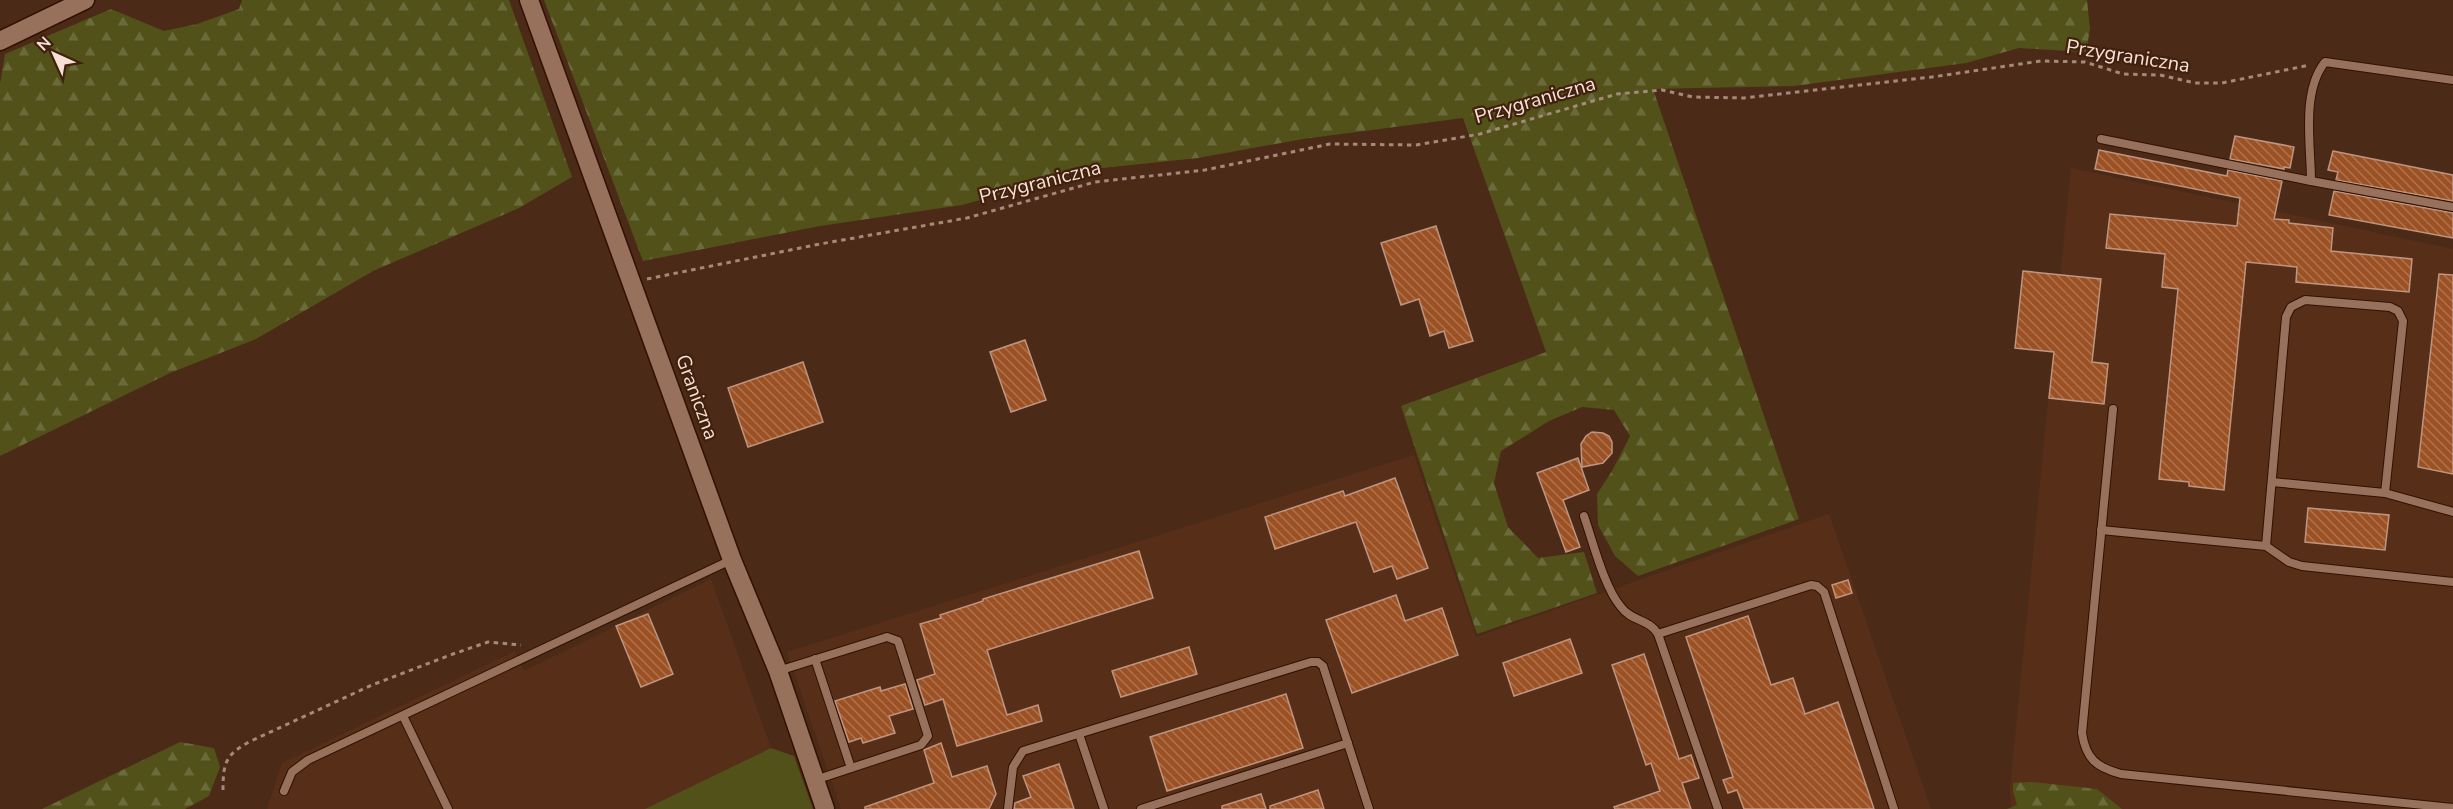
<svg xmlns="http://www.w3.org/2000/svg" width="2453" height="809" font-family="'Nunito Sans',sans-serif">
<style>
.built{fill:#572f19}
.grass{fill:#515119}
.forest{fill:url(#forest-firs)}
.building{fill:url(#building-back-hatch);stroke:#be9580;stroke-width:1.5}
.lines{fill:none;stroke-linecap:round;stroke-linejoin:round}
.lane-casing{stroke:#311101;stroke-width:10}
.secondary-casing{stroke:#311101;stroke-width:21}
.path{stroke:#a5897b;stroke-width:3;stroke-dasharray:4.5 4.5;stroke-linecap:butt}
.lane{stroke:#98715d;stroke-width:8}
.secondary{stroke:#98715d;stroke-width:18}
.labels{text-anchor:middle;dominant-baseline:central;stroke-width:4.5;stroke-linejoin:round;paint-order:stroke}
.street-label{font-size:20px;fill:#f6e0d5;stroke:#41200e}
</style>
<defs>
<pattern id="forest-firs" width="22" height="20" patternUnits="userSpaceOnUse" patternTransform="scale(1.5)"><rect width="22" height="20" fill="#515119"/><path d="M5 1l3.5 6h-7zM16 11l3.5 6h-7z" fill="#6b6a3a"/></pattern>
<pattern id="building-back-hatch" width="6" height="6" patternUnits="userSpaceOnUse" patternTransform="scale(1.5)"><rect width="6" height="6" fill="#9c5124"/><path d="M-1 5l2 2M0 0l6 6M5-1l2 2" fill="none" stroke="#af724d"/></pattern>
</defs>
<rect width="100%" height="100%" fill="#4c2a18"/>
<g class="built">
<polygon points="2071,168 2453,249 2453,809 2011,809 2010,789"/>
<polygon points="1414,455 1476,637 1829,514 1931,809 841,809 787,652"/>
<polygon points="711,579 771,748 646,809 267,809 282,763 515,651 524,671"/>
</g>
<polygon class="grass" points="771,748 794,756 813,809 645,809"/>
<g class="forest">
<polygon points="242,0 509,0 572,177 519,208 373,271 256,339 170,373 0,456 0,84 5,54 111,9 164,31 197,24 239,9"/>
<polygon points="544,0 2087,0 2090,29 2086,52 2019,48 1966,63 1794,86 1653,89 1799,519 1638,576 1615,556 1598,525 1597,494 1612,471 1630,436 1614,410 1582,407 1549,421 1501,451 1494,483 1508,527 1538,558 1584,552 1597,593 1477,634 1401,406 1546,352 1463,118 1303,139 1198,158 1093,169 962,205 820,226 643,261"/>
<polygon points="180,742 214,748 220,767 209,796 185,809 42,809"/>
<polygon points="2031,782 2097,789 2122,809 2007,809 2017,805 2013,791 2013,783"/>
</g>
<g class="building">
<polygon points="2235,136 2294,147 2290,168 2284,167 2284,169 2230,159"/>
<polygon points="2099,150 2227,176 2228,170 2282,181 2274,219 2289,220 2289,223 2333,228 2331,251 2412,259 2409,292 2296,282 2297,267 2246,262 2224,490 2189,486 2189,482 2159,479 2178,289 2162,287 2165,254 2106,248 2110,214 2237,226 2240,198 2095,169"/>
<polygon points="2333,151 2453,175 2453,201 2336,180 2338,172 2328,170"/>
<polygon points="2334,191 2453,213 2453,238 2329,215"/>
<polygon points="1436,226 1473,341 1449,348 1444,331 1430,336 1419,299 1401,305 1381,243"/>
<polygon points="2023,271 2101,279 2092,362 2108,364 2104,404 2049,398 2054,352 2015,348"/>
<polygon points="2439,274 2453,275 2453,474 2418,467"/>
<polygon points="1025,340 1046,400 1011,412 990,352"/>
<polygon points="803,362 823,422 748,447 728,388"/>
<polygon points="1592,432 1603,433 1609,436 1612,442 1612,453 1603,463 1582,467 1581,444 1586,436"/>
<polygon points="1578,458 1589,490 1563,500 1580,547 1566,552 1537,473"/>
<polygon points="1395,478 1428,568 1397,579 1392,566 1374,572 1356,522 1275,549 1265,517 1343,491 1345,496"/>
<polygon points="2308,508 2389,515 2385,550 2305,542"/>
<polygon points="1139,551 1153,598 987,650 1007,715 1038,705 1042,721 957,746 943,699 925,705 917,680 935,674 920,624 941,618 940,615 983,601 983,599"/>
<polygon points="1848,580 1852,593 1836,598 1832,585"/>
<polygon points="1396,595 1405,621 1442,608 1458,655 1352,693 1326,620"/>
<polygon points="648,614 673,674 641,687 616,626"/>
<polygon points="1748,616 1771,685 1793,678 1805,714 1838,702 1874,809 1744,809 1737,790 1728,793 1723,780 1733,777 1686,637"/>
<polygon points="1570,639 1582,673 1514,696 1503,663"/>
<polygon points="1189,647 1197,674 1121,697 1112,671"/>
<polygon points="1644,654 1679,759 1691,755 1699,778 1682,783 1691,809 1615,809 1614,807 1660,791 1651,763 1646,765 1612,665"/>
<polygon points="905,684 913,709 889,716 895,733 863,743 861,738 849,742 835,701 880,687 881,691"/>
<polygon points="1286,694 1303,748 1167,791 1150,737"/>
<polygon points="941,743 952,777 987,766 996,794 989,809 865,809 865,807 934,783 924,750"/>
<polygon points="1059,764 1074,809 1014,809 1015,803 1031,797 1023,776"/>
<polygon points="1318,790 1324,809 1270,809 1270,806"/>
<polygon points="1261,794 1266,809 1222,809 1222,806"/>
</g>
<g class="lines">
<defs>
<g id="lane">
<polyline points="2101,139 2311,181 2453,207"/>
<path d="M 2311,181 C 2311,145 2301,92 2325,62 L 2453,80"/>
<path d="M 2113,409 L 2082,733 C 2086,759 2096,767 2121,774 L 2453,808"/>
<polyline points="2272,482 2385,493"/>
<path d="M 1584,516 C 1593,542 1604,587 1621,607 C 1631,621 1649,619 1658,634 L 1718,809"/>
<polyline points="2101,530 2266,546 2289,562 2302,566 2453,582"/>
<polyline points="2266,546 2286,317 2291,307 2305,300 2390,307 2398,311 2403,321 2385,493 2453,512"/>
<polyline points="1658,634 1811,585 1817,586 1824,592 1894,809"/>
<polyline points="815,659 851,768"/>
<polyline points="778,671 887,637 898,641 928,736 921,745 815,780"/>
<polyline points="403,716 448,809"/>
<polyline points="1079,734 1104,809"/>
<polyline points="284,791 292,772 308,760 731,560"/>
<polyline points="1008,809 1013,767 1023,751 1311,662 1318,662 1323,666 1369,809"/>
<polyline points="1141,809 1348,743"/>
</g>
<g id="secondary">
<polyline points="529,0 732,560 778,671 825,809"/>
<polyline points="0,41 85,0"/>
</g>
</defs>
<use href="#lane" class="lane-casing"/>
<use href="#secondary" class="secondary-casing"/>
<g class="path">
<polyline points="647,279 820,244 967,218 1095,182 1205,170 1330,144 1416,145 1480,134 1617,94 1662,90 1693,97 1744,98 1932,77 2041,61 2085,62 2123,74 2160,75 2195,83 2222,83 2310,65"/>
<path d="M 223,790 C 223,762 226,754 251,741 L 372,685 L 453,654 L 488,642 L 521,645"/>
</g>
<use href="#lane" class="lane"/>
<use href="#secondary" class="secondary"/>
</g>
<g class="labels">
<g class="street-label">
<text transform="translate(2128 56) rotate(9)">Przygraniczna</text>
<text transform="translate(1535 100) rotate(-16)">Przygraniczna</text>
<text transform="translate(1040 182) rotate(-14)">Przygraniczna</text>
<text transform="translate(697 397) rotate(70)">Graniczna</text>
</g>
</g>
<g transform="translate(54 54) rotate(315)" stroke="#41200e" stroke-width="4.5" paint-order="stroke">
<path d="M0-4.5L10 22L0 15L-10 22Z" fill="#f6e0d5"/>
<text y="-9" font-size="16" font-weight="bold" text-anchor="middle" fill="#f6e0d5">N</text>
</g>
</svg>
